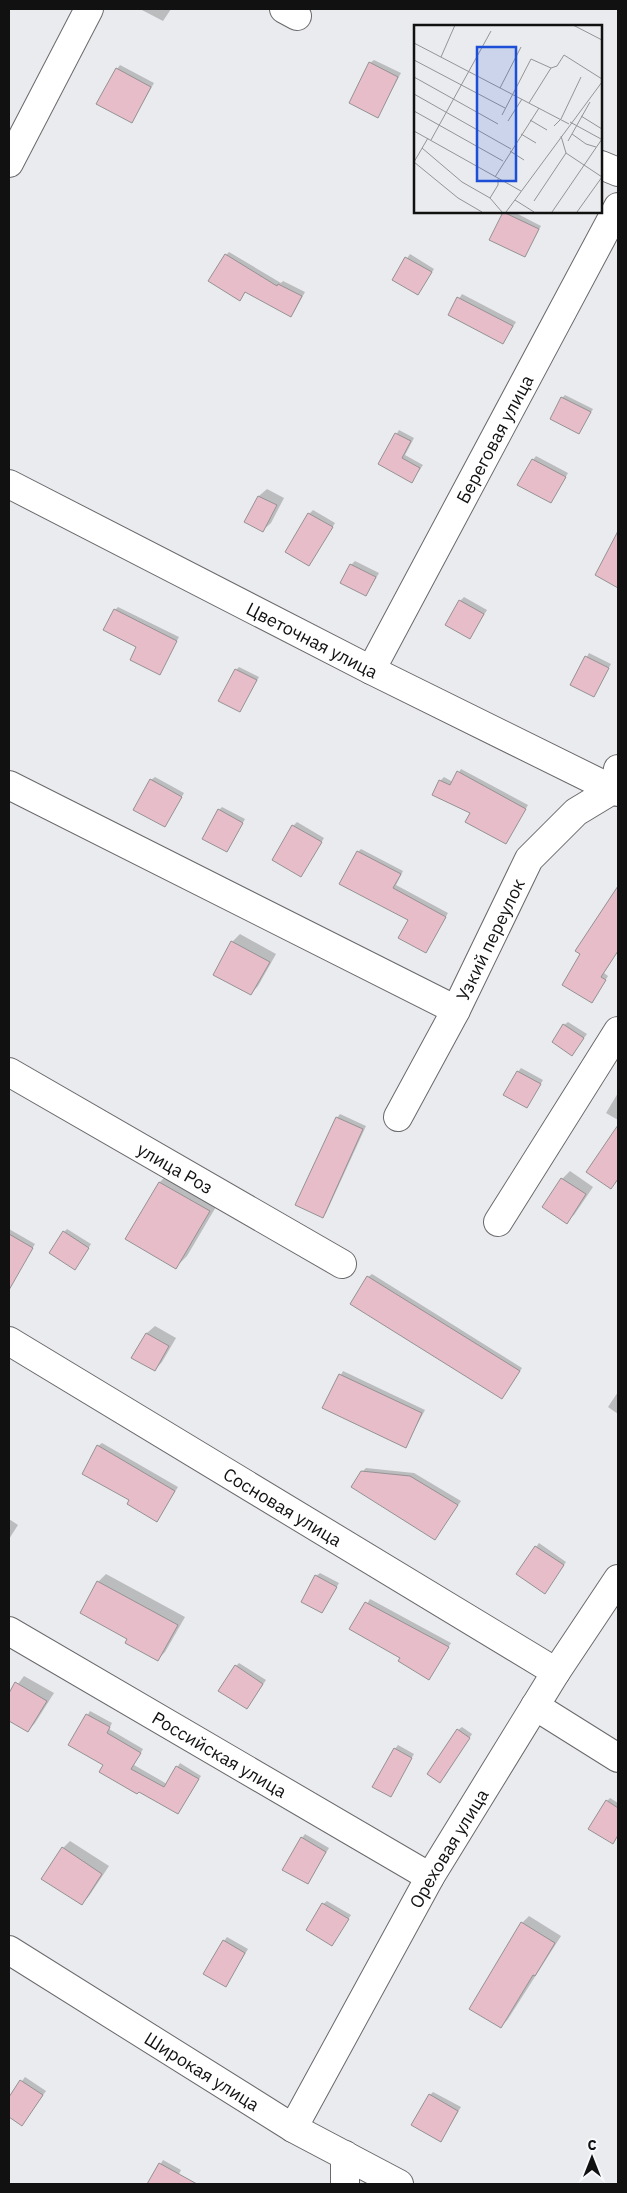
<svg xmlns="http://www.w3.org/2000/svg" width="627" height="2193" font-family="'IBM Plex Sans',sans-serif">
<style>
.shadow{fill:#0003}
.building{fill:#e8bdca;stroke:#959293}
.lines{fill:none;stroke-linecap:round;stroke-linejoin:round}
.minor-casing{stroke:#69696c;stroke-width:30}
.minor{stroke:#fff;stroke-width:28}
.labels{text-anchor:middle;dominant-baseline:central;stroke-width:4.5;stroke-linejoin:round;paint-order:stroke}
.street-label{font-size:18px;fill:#111112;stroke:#f8f9fc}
.inset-road{fill:none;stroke:#939496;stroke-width:1}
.view{fill:#1d4ed8;fill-opacity:0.15;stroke:#1d4ed8;stroke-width:2.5}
.inset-edge{fill:none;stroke:#111112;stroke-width:2.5}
</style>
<rect width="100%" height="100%" fill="#eaebee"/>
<g class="shadow">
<polygon points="140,9 171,9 163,21"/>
<polygon points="374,60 401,73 378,116 370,63"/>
<polygon points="120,65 154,83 132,122 117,69"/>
<polygon points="505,211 512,211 541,226 525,256 504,212"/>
<polygon points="229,252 281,283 283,281 305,292 294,312 291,315 246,291 240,299 226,255"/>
<polygon points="410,254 434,269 418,294 393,279"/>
<polygon points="462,294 516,322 503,343 449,315"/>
<polygon points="565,395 593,409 579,433 562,398"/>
<polygon points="399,430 414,438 405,455 423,465 412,481 379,464"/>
<polygon points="536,456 568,473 551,502 533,460"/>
<polygon points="267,489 284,498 271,523 263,530 246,522 259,496"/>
<polygon points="313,510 335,523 309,565 309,514"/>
<polygon points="355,561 379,573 366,595 351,565"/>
<polygon points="464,597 487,610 470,637 460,601"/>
<polygon points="118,607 179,637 159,673 138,646 115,610"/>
<polygon points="589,653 611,664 593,696 571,685"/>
<polygon points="239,667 259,677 240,711 236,670"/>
<polygon points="461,769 528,805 506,843 440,781 444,777 453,782"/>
<polygon points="155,777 184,793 165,826 151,780"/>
<polygon points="222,807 245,819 227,851 219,810"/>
<polygon points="297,822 324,838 301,876 293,826"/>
<polygon points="361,849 403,871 396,885 448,913 426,952 410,919 358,852"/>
<polygon points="618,886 618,951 604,973 608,976 595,998 582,954 577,951"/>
<polygon points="240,934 276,954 258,986 251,994 232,942"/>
<polygon points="568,1022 587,1034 572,1054 564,1025"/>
<polygon points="521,1068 543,1080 527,1107 518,1072"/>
<polygon points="618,1093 618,1120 606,1113"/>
<polygon points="340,1114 366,1126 326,1213 322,1216 337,1118"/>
<polygon points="618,1127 618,1179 611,1187 588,1171"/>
<polygon points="171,1171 220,1200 187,1256 176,1267 127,1239 160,1182"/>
<polygon points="570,1171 593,1187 574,1215 566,1222 543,1207 562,1179"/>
<polygon points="9,1229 35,1244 12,1282 9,1280"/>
<polygon points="67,1229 91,1244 78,1265 64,1232"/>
<polygon points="372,1274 522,1368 505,1394 502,1398 368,1277"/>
<polygon points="155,1326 176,1338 162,1362 155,1370 133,1358 147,1333"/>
<polygon points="343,1371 425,1410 405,1447 324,1407"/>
<polygon points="618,1392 618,1414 608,1407"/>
<polygon points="102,1443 178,1487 157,1520 131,1499 98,1446"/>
<polygon points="366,1468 414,1473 461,1501 435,1538 362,1472"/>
<polygon points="9,1519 18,1525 9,1539"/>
<polygon points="539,1543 566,1562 545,1592 536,1547"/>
<polygon points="320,1573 339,1583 322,1612 316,1576"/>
<polygon points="106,1574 185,1617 165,1652 158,1659 129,1639 98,1582"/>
<polygon points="370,1599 451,1643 429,1678 402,1658 351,1629"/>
<polygon points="239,1663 266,1680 250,1704 236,1666"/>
<polygon points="24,1676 54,1693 35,1723 28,1731 9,1719 9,1696"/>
<polygon points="90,1711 112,1723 109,1729 143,1749 134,1765 167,1784 180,1763 201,1776 178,1813 105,1765 70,1745"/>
<polygon points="462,1727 472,1734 444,1778 458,1730"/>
<polygon points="398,1745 414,1754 390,1795 395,1749"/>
<polygon points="610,1798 618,1803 618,1835 612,1842 607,1801"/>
<polygon points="305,1834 329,1848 307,1883 302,1838"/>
<polygon points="70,1841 109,1866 89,1896 82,1904 63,1848"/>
<polygon points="327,1901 351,1915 332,1944 323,1904"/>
<polygon points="529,1916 561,1936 508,2019 501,2027 522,1923"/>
<polygon points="227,1937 248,1949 226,1985 224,1941"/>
<polygon points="25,2077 46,2091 22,2125 9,2115 9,2099"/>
<polygon points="433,2092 461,2107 441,2141 430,2095"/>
<polygon points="163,2160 181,2170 174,2184 148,2184"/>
</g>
<g class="building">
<polygon points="369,62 398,77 378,118 349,103"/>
<polygon points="116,68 151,87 132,123 96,104"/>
<polygon points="503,212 539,229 525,257 489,240"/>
<polygon points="225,254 277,286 278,284 302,296 291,317 245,292 240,301 208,281"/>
<polygon points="405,257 432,272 418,295 392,280"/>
<polygon points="457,297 513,326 503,344 448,315"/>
<polygon points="561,397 591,412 579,434 550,419"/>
<polygon points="395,433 411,441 402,458 420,468 412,483 378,464"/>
<polygon points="532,459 566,477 551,503 517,485"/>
<polygon points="258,496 277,505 263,532 244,522"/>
<polygon points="308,513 333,527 309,566 285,552"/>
<polygon points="618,531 618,588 595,575"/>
<polygon points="350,564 376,577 366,596 340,583"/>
<polygon points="459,600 484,614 470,639 445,625"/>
<polygon points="114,609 177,641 160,675 130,660 136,647 103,630"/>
<polygon points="585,656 609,668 594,697 570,685"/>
<polygon points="235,669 257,680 240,712 218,701"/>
<polygon points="457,771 526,809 506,844 465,822 470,813 432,795 439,780 450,785"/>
<polygon points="150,779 182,797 165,827 133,810"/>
<polygon points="218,809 243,823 227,852 202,839"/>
<polygon points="292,825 322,842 301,877 272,860"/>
<polygon points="357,851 401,874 393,888 446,917 426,953 398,938 408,920 339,884"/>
<polygon points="618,886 618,951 601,977 606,980 592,1003 562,985 580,954 575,951"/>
<polygon points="231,941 270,962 251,995 213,975"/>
<polygon points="563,1024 584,1038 572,1056 552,1042"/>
<polygon points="517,1071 541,1084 527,1108 503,1095"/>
<polygon points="336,1117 363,1129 323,1218 295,1205"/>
<polygon points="618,1125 618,1179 611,1189 586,1172"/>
<polygon points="561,1178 586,1194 567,1224 542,1207"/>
<polygon points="159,1182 210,1211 176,1269 125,1239"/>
<polygon points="63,1231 89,1248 75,1270 49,1253"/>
<polygon points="9,1234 33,1248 9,1290"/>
<polygon points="367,1276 520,1371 502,1399 350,1304"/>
<polygon points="146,1333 169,1346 155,1371 131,1358"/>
<polygon points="339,1374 422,1413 406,1448 322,1408"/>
<polygon points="97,1445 175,1491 157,1522 127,1504 129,1500 82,1474"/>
<polygon points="361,1471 410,1476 458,1505 435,1540 351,1487"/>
<polygon points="535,1546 564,1565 545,1594 516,1574"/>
<polygon points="315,1575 337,1587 322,1613 301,1602"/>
<polygon points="97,1581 178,1625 158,1661 125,1643 127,1639 80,1613"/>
<polygon points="365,1602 449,1647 429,1680 398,1661 400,1658 349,1629"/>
<polygon points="235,1665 263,1684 247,1709 218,1691"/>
<polygon points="15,1682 47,1701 28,1732 9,1721 9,1693"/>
<polygon points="86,1714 110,1727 107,1733 141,1753 131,1769 164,1787 176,1766 199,1779 178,1814 139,1792 137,1794 99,1772 103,1765 68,1745"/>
<polygon points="457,1729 470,1738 440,1783 427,1774"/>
<polygon points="394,1748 412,1758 391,1797 372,1787"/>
<polygon points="606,1800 618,1808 618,1835 613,1844 588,1829"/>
<polygon points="301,1837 326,1852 308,1884 282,1870"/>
<polygon points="62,1847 102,1874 82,1905 41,1879"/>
<polygon points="322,1903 349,1919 332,1946 306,1930"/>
<polygon points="521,1922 555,1943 535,1976 533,1975 501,2028 469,2009"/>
<polygon points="223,1940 245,1953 226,1987 203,1974"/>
<polygon points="20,2080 43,2095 22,2126 9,2117 9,2097"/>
<polygon points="429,2094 458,2111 441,2142 411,2125"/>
<polygon points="159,2163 197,2184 147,2184"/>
</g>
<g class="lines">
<defs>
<g id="minor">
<polyline points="284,9 297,16"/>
<polyline points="9,163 89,9"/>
<polyline points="601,165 618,172"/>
<path id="s1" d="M 9,484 L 371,670 L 618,792"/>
<path id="s2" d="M 371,670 L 618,207"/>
<polyline points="9,785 456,1010"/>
<path id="s3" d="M 9,1072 L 342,1264"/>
<path id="s4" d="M 398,1117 L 456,1010 L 529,859 L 576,812 L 614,789 L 618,769"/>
<polyline points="498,1222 618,1031"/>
<path id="s5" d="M 9,1341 L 556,1672"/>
<path id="s6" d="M 9,1631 L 430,1877"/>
<polyline points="535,1706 618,1758"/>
<path id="s7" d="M 9,1950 L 293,2128 L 399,2184"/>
<path id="s8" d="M 293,2128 L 430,1877 L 556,1672 L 618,1579"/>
<polyline points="345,2155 345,2184"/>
</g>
</defs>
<use href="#minor" class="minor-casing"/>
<use href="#minor" class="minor"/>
</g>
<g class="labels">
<g class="street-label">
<text stroke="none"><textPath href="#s2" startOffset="262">Береговая улица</textPath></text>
<text stroke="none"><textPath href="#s1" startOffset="341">Цветочная улица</textPath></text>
<text stroke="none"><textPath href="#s4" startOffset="200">Узкий переулок</textPath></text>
<text stroke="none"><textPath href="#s3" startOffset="192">улица Роз</textPath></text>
<text stroke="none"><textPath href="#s5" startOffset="320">Сосновая улица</textPath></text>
<text stroke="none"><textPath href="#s6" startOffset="244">Российская улица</textPath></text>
<text stroke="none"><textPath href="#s8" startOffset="320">Ореховая улица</textPath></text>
<text stroke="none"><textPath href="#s7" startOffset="228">Широкая улица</textPath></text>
</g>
</g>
<g transform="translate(414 25)">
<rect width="188" height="188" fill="#eaebee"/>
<path class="inset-road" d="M 159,0 L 188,15M 0,18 L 155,99M 27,32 L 41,0M 0,35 L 91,83M 0,52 L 84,99M 86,63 L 107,22M 0,69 L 97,124M 115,78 L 137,43M 0,86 L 89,136M 88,90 L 117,34 L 137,43 L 143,41 L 150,30 L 188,54M 167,91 L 188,104M 116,95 L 133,105M 94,96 L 108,74M 156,97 L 187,114M 140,101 L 147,94 L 167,52M 0,106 L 107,166M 107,109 L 122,118M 158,109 L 172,119 L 182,122M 147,111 L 152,128 L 188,152 L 163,187M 17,115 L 77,6M 154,116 L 176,77M 8,123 L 48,157 L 76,173 L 88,187M 96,126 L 110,135M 0,137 L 44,173 L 68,187M 0,137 L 14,113M 81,152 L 125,83M 76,173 L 84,160 L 84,154M 101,175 L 120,187M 120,176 L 152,128M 92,187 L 188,57M 138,187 L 188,114"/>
<path class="view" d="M 63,22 L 102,22 L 102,156 L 63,156 Z"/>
<rect width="188" height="188" class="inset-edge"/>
</g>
<rect width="627" height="2193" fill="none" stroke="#111112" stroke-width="20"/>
<g transform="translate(592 2158)" stroke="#f8f9fc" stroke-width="4" paint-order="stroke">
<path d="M0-4L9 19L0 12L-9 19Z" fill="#111112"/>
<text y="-8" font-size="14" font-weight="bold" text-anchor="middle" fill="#111112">С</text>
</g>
</svg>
